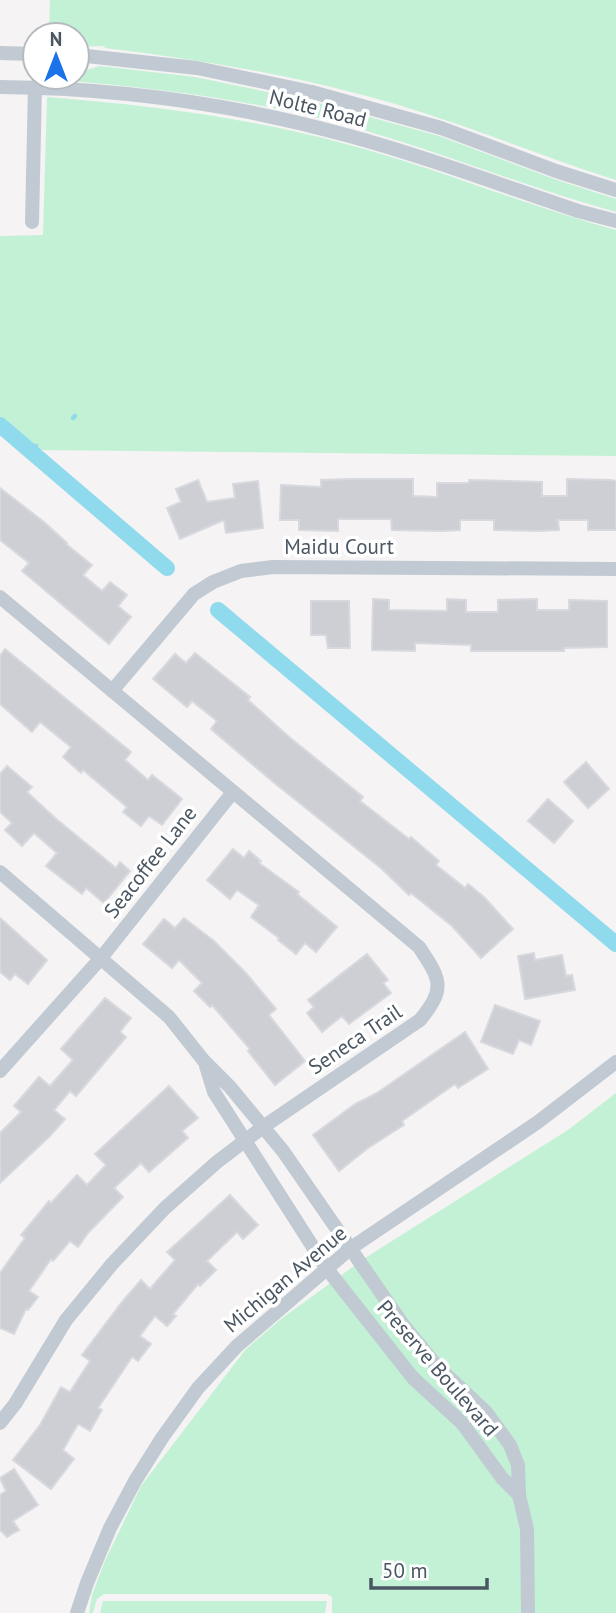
<svg xmlns="http://www.w3.org/2000/svg" width="616" height="1613" font-family="'PT Sans',sans-serif">
<style>
.green{fill:#c3f1d5}
.lines{fill:none;stroke-linecap:round;stroke-linejoin:round}
.stream{stroke:#90daee;stroke-width:4.5}
.canal{stroke:#90daee;stroke-width:16}
.building{fill:#cdcfd5;stroke:#d7d9de;stroke-width:2}
.minor{stroke:#c1cad2;stroke-width:14}
.labels{text-anchor:middle;dominant-baseline:central;stroke-width:7;stroke-linejoin:round;paint-order:stroke}
.street-label{font-size:21px;fill:#4a5661;stroke:#fff}
</style>
<rect width="100%" height="100%" fill="#f5f3f3"/>
<g class="green">
<path d="M 50,0 L 616,0 L 616,180 C 558,162 502,139 445,120 C 335,82 220,62 105,48 L 104,46 L 77,47 L 77,35 L 49,35 Z"/>
<path d="M 100,66 L 195,77 L 311,101 L 439,136 L 554,179 L 616,199 L 616,212 C 525,187 437,150 346,125 C 253,100 157,88 61,80 L 68,77 L 77,77 L 77,73 Z"/>
<path d="M 47,97 C 147,105 245,117 342,143 C 435,167 523,205 616,230 L 616,456 L 37,450 L 0,422 L 0,236 L 43,235 Z"/>
<polygon points="616,1093 616,1613 332,1613 332,1597 327,1594 104,1594 97,1599 93,1613 89,1613 92,1595 104,1563 141,1486 246,1349 281,1319 365,1258 568,1130"/>
<polygon points="103,1601 327,1601 325,1613 100,1613"/>
</g>
<g class="lines">
<g class="stream">
<polyline points="73,418 75,416"/>
<polyline points="31,450 36,446"/>
<polyline points="460,813 463,809"/>
</g>
<g class="canal">
<polyline points="0,425 167,568"/>
<polyline points="218,610 616,944"/>
</g>
</g>
<g class="building">
<polygon points="351,479 413,479 413,496 437,497 437,483 469,483 469,480 542,482 542,496 567,496 567,479 611,480 616,481 616,530 588,530 588,520 558,520 559,530 539,531 494,530 494,520 460,520 460,530 442,531 392,530 391,519 338,519 338,531 299,530 299,520 280,520 281,485 321,487 321,480"/>
<polygon points="198,480 207,502 235,498 233,484 258,481 263,528 226,533 224,520 180,539 167,508 181,502 176,489"/>
<polygon points="0,488 44,522 67,543 66,544 92,565 83,575 102,591 110,582 127,595 118,606 131,617 109,644 22,571 29,563 0,540"/>
<polygon points="373,599 389,600 389,610 447,611 447,599 466,600 466,612 498,612 498,600 537,599 537,610 569,610 569,600 607,601 607,647 564,648 564,651 471,651 471,645 415,643 415,651 372,650"/>
<polygon points="311,601 349,601 350,648 328,648 326,635 311,635"/>
<polygon points="5,649 131,752 125,760 148,780 152,775 182,799 162,825 149,816 141,826 123,812 127,807 83,770 81,773 63,757 71,747 40,722 32,732 0,704 0,656"/>
<polygon points="195,653 250,697 248,700 288,736 363,797 360,801 409,839 411,837 439,861 436,865 465,888 468,884 484,897 513,929 481,958 452,926 411,893 409,895 382,869 272,781 211,729 217,721 192,701 187,707 153,679 175,654 186,663"/>
<polygon points="586,762 609,789 588,808 564,782"/>
<polygon points="7,766 32,787 27,792 55,818 116,868 120,862 130,871 104,903 86,888 82,894 46,866 57,853 34,833 22,846 5,830 12,823 0,812 0,774"/>
<polygon points="548,799 573,821 554,843 528,821"/>
<polygon points="233,849 244,858 249,851 261,861 259,863 299,892 297,894 337,927 316,952 305,943 296,954 278,940 279,938 251,917 259,905 237,890 230,899 207,880"/>
<polygon points="0,918 47,960 28,984 15,974 10,980 0,972"/>
<polygon points="184,918 214,941 245,972 276,1009 269,1015 305,1061 275,1085 248,1051 250,1049 212,1005 210,1007 194,991 202,983 179,960 172,968 143,944 164,919 175,928"/>
<polygon points="534,953 535,960 562,955 566,976 572,975 575,990 525,999 518,956"/>
<polygon points="367,954 388,980 383,983 391,993 349,1024 342,1016 322,1032 307,1013 314,1007 308,1000"/>
<polygon points="105,998 131,1018 120,1032 126,1037 76,1096 70,1091 54,1110 65,1119 50,1136 0,1183 0,1133 21,1112 14,1106 39,1077 50,1086 73,1060 61,1049"/>
<polygon points="495,1005 540,1021 531,1045 519,1040 513,1054 481,1042"/>
<polygon points="465,1032 488,1069 458,1088 455,1084 402,1121 404,1125 368,1148 339,1171 313,1135 355,1104 377,1093"/>
<polygon points="169,1086 198,1118 182,1131 188,1138 149,1172 141,1163 114,1188 123,1197 88,1233 78,1247 70,1241 53,1261 51,1259 29,1291 38,1297 28,1310 26,1309 14,1334 0,1328 0,1273 25,1238 21,1235 49,1201 51,1203 77,1175 87,1185 106,1165 95,1154"/>
<polygon points="230,1195 258,1225 243,1239 237,1232 207,1261 216,1270 200,1286 198,1284 173,1314 176,1316 167,1326 155,1316 140,1336 151,1344 138,1361 132,1357 98,1408 102,1410 90,1431 78,1424 63,1450 74,1459 51,1489 13,1460 40,1425 61,1387 70,1392 90,1361 82,1355 122,1302 141,1280 150,1289 175,1260 167,1252"/>
<polygon points="14,1469 38,1505 13,1521 19,1530 7,1537 0,1530 0,1495 6,1491 0,1478"/>
</g>
<g class="lines">
<g class="minor">
<polyline points="0,53 35,54"/>
<polyline points="77,55 197,68 312,92 441,128 556,171 616,190"/>
<path d="M 0,87 C 116,88 234,104 346,135 C 424,156 501,185 578,211 L 616,221"/>
<polyline points="32,222 35,87 50,77"/>
<path d="M 0,597 L 419,947 C 441,980 446,988 420,1020 L 263,1127 L 217,1162 L 165,1208 L 112,1264 L 66,1320 L 15,1404 L 0,1423"/>
<polyline points="112,691 194,594 213,582 241,571 273,567 616,569"/>
<polyline points="0,872 169,1017 204,1061 230,1087 283,1151 404,1326 436,1365 486,1412 510,1445 518,1465 519,1495 527,1529 528,1613"/>
<polyline points="206,1066 214,1092 327,1269 413,1378 462,1423 502,1478 519,1495"/>
<polyline points="0,1071 101,958 233,792"/>
<polyline points="77,1613 87,1583 110,1528 135,1481 162,1438 198,1388 237,1346 351,1248 538,1122 616,1062"/>
</g>
</g>
<g class="labels">
<g class="street-label">
<text transform="translate(318 108) rotate(14)">Nolte Road</text>
<text x="339" y="546">Maidu Court</text>
<text transform="translate(150 862) rotate(-52)">Seacoffee Lane</text>
<text transform="translate(355 1039) rotate(-34)">Seneca Trail</text>
<text transform="translate(285 1279) rotate(-40)">Michigan Avenue</text>
<text transform="translate(438 1368) rotate(49)">Preserve Boulevard</text>
</g>
</g>
<g transform="translate(56 56)"><circle r="33" fill="#ffffff" stroke="#b7bbc0" stroke-width="2"/>
<path d="M0-5L12 26L0 18L-12 26Z" fill="#1a73e8"/>
<text y="-10" font-size="19" font-weight="bold" text-anchor="middle" fill="#4a5661">N</text>
</g>
<path d="M371 1578v10h116v-10" fill="none" stroke="#4a5661" stroke-width="3.5"/>
<text x="382" y="1578" font-size="21" fill="#4a5661" stroke="#ffffff" stroke-width="5" paint-order="stroke">50 m</text>
</svg>
